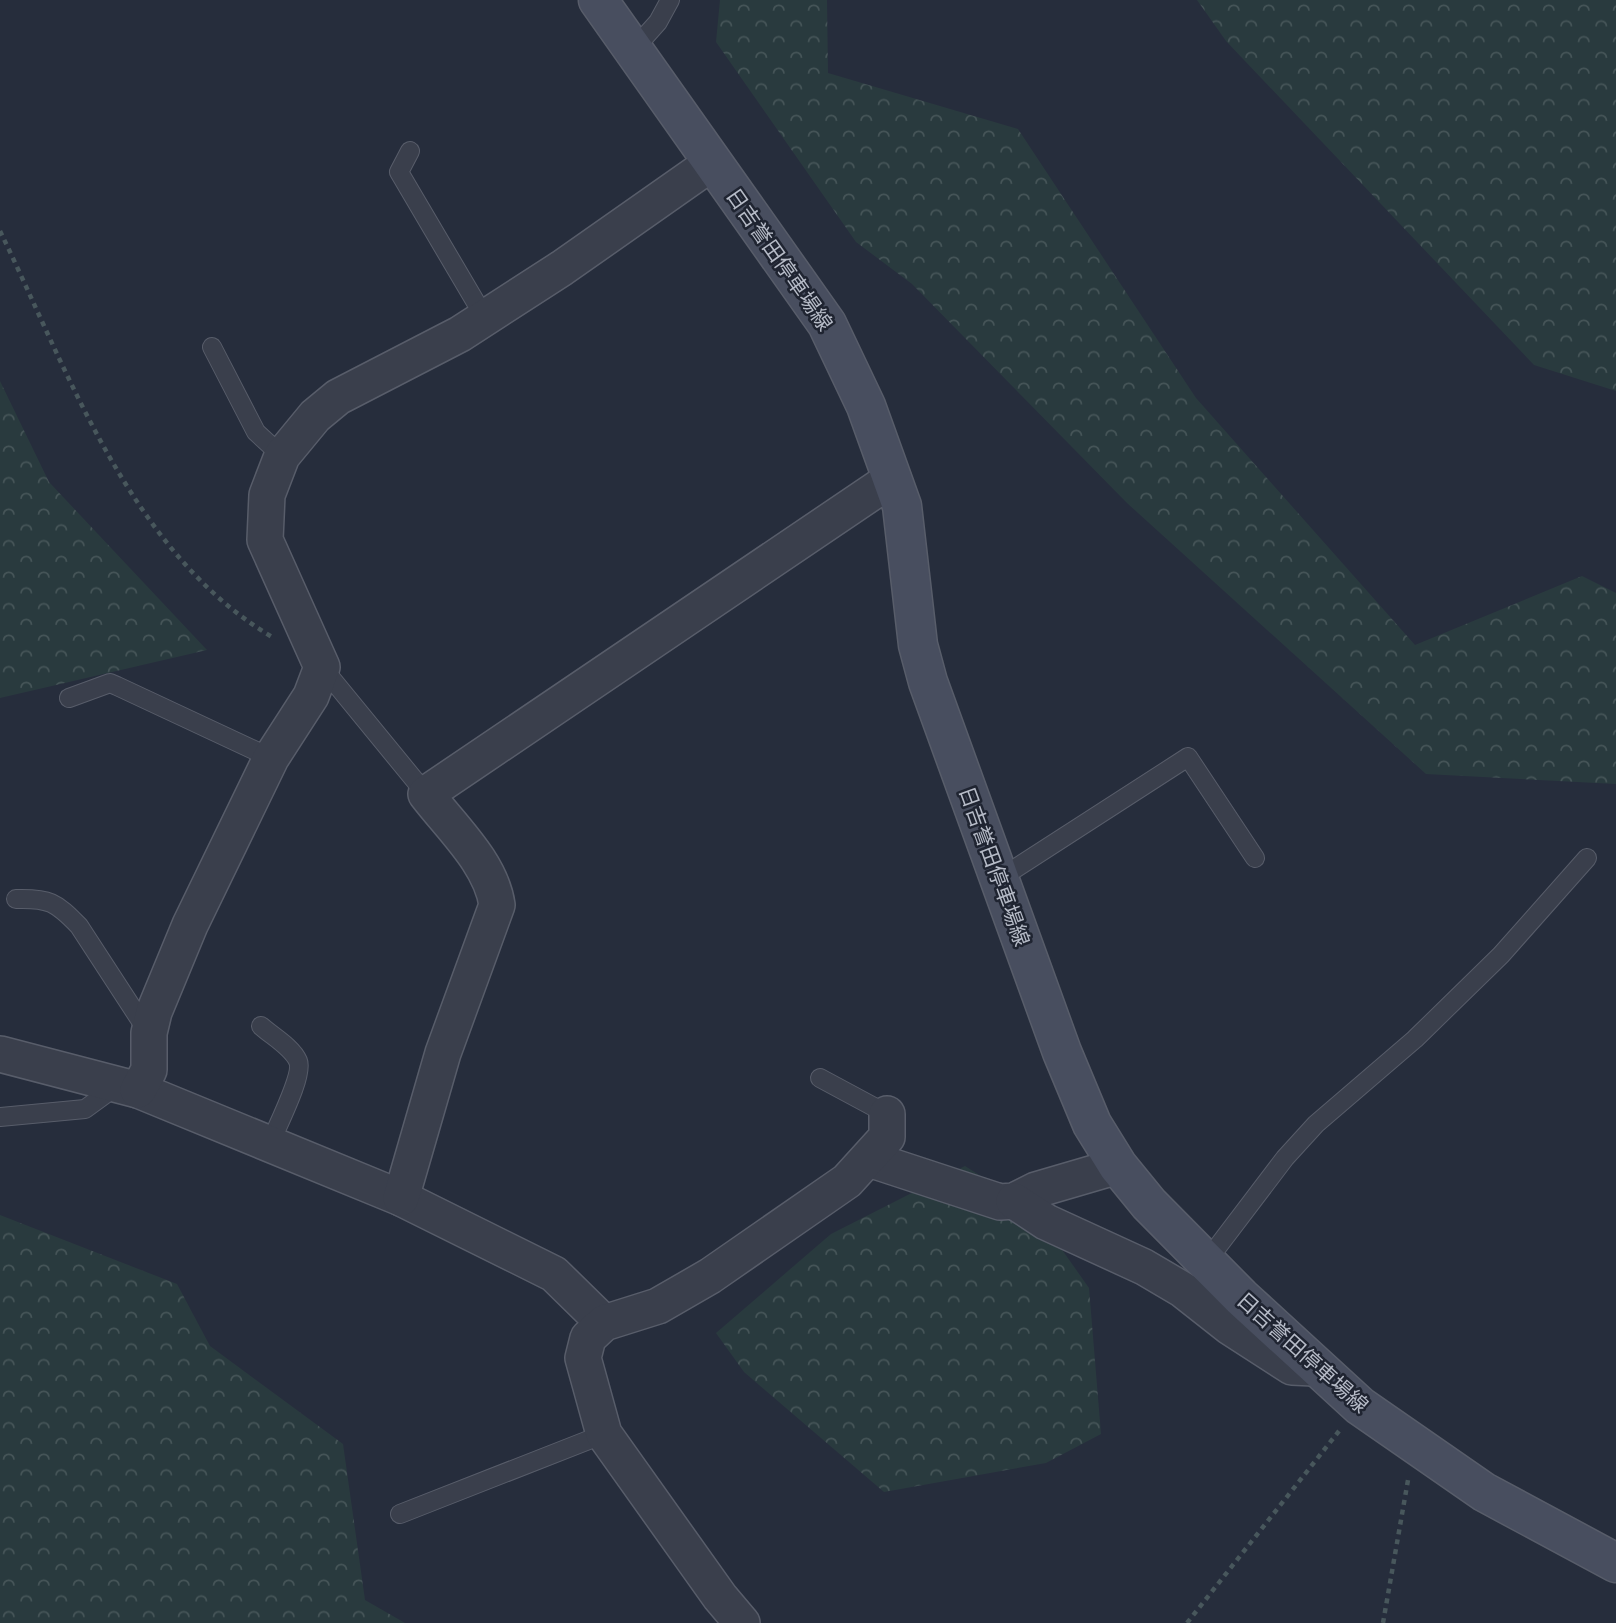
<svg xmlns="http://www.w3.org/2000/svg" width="1616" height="1623" font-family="'Asap Condensed','Noto Sans JP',sans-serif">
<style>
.forest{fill:url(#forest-crowns)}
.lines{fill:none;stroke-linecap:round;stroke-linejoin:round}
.service-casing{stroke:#585d6a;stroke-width:20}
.minor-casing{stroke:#585d6a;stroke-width:38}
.secondary-casing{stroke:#585d6a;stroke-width:41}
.path{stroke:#48575c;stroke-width:4.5;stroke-dasharray:5 5;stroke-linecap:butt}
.service{stroke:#3a3f4c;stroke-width:18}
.minor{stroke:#3a3f4c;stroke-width:35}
.secondary{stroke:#484e5f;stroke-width:38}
.labels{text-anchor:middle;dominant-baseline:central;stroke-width:5;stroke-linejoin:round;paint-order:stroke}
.street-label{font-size:21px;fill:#b6bbc7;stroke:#1f2431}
</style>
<defs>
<pattern id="forest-crowns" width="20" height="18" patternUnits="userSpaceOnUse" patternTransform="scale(1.75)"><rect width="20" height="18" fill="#293a3e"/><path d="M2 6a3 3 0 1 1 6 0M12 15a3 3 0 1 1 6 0" fill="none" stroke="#465558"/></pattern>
</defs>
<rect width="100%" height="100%" fill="#262d3c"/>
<g class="forest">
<polygon points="720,0 827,0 828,73 1018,129 1196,398 1415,645 1582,576 1616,593 1616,784 1426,774 1127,503 912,284 856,242 716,42"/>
<polygon points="1197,0 1616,0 1616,391 1534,365 1226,41"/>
<polygon points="0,381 49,482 207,650 0,698"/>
<polygon points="965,1166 1034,1210 1089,1288 1101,1434 1046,1463 884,1492 744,1372 716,1333 831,1234"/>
<polygon points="0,1215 177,1284 210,1346 343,1444 365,1600 405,1623 0,1623"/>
</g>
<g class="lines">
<defs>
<g id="service">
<polyline points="633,50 658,22 670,0"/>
<polyline points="410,151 399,172 485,318"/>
<polyline points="212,347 256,432 282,456"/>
<polyline points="322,667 426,794"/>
<polyline points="69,698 110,683 117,686 271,758"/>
<polyline points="999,879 1188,757 1255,858"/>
<path d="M 16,899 C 49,898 56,902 79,926 L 148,1032"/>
<path d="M 261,1026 C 272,1036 292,1047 298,1061 C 304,1075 276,1128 270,1144"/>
<polyline points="820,1078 887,1114"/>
<polyline points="0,1117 85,1109 118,1085"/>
<polyline points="1206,1262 1285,1158 1316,1124 1415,1039 1501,955 1587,858"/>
<polyline points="400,1514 604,1434"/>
</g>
<g id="minor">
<polyline points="0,1054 138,1090 401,1198 554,1274 604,1323"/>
<polyline points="138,1090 149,1070 149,1033 154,1012 190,925 271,758 311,696 322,667 265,540 267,495 282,456 315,416 338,397 460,334 562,268 713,162"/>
<polyline points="869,1159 1000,1202 1014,1201 1036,1190 1118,1166"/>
<path d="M 401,1198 L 443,1053 L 497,905 C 491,863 451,827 426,794 L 893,478"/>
<polyline points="1014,1201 1046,1222 1144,1267 1183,1290 1230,1327 1292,1367 1314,1368 1324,1372"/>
<polyline points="742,1623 720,1597 604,1434 583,1358 588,1338 604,1323 658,1306 710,1276 847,1181 887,1137 887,1114"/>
</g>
<polyline id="secondary" points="598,0 827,324 866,406 902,506 918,645 928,682 1062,1052 1092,1124 1118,1166 1149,1204 1241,1297 1360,1406 1484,1492 1616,1563"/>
</defs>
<use href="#service" class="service-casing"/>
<use href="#minor" class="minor-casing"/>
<use href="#secondary" class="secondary-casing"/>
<g class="path">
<path d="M 0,231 C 69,373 130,552 272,637"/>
<polyline points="1187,1623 1339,1431"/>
<polyline points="1383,1623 1408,1480"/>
</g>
<use href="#service" class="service"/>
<use href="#minor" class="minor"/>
<use href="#secondary" class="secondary"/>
</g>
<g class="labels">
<g class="street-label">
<text transform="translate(780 259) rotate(55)">日吉誉田停車場線</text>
<text transform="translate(995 866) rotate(70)">日吉誉田停車場線</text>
<text transform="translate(1303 1352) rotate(42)">日吉誉田停車場線</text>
</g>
</g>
</svg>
